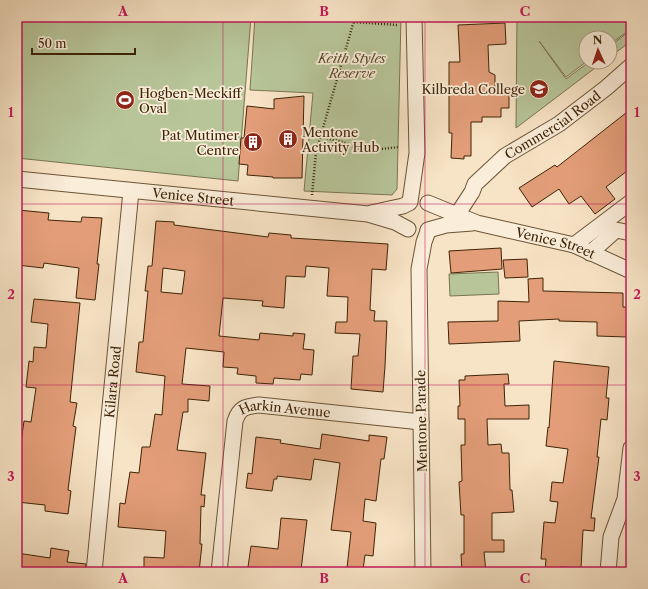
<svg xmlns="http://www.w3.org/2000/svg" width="648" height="589" font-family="'Libre Caslon Text',serif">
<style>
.green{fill:#b7c599;stroke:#7a7450}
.building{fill:#e39e79;stroke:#3e2407;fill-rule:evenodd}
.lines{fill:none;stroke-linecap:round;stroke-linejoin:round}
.minor-casing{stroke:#6c5436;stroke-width:17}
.path{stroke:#3e2407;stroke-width:2.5;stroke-dasharray:1 2;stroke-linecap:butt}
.minor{stroke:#faedd9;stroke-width:15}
.grid{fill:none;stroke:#c2185b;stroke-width:1;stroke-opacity:0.55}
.labels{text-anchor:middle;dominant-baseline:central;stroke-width:3.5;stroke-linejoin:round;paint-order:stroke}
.park-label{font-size:13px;font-style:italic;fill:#5c4c2c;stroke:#faedd9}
.poi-label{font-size:13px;fill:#3e2407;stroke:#faedd9;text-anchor:end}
.street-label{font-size:13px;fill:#3e2407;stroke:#faedd9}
.neatline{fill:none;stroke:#c2185b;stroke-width:1.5}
.grid-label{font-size:13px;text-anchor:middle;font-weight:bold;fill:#c2185b}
</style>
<rect width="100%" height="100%" fill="#f7e3c5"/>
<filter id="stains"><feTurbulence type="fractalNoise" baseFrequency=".005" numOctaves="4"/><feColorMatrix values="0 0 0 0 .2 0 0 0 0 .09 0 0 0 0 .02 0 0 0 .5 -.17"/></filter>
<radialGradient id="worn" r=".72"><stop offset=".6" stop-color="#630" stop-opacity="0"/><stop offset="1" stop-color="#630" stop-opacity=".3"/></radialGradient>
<g class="green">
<polygon points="17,17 251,17 238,181 17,158"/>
<polygon points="255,17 401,17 397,189 392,195 304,191 313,93 250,90"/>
<polygon points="517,17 523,18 524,17 631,17 631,29 610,44 610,38 586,38 586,62 566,77 539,41 566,79 589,62 603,62 516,128"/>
<polygon points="631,30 631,41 610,57 610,46"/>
<polygon points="498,272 499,294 450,296 449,274"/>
</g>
<g class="building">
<polygon points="505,23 506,44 488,45 489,72 495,75 495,92 509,92 509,108 501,108 501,117 482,117 482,122 471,122 471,156 464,156 464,159 451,158 452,133 449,133 449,62 460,62 458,25"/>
<polygon points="304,96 302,178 273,178 273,177 247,175 248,165 239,164 241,138 244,138 247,106 274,109 274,99"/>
<polygon points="631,109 631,168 606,187 615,199 595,214 581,196 569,204 559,189 532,207 519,188 555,165 557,167"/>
<polygon points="18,210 49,213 48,220 81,222 82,217 102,218 97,264 99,264 95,300 76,298 79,268 44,263 43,268 17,265 17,222"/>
<path d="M 156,221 L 174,222 L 174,225 L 268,237 L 269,233 L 291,235 L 291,238 L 388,244 L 386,270 L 372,269 L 370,310 L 375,311 L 374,321 L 387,321 L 385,366 L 383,392 L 351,389 L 353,356 L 358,356 L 360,334 L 335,333 L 336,322 L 347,322 L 348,297 L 327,296 L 329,268 L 306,266 L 305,277 L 286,276 L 284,308 L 262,306 L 263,301 L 223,298 L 219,336 L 259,340 L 260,333 L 293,336 L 293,333 L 305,334 L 303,349 L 314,350 L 312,375 L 301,374 L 300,380 L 274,378 L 273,384 L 256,383 L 256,376 L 237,374 L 238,368 L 223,367 L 224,352 L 186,348 L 182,384 L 210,386 L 209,401 L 188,399 L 188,412 L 183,412 L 177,450 L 206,453 L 201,495 L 205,495 L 204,507 L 201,506 L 200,544 L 202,544 L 199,572 L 144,572 L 144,557 L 164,558 L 166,531 L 118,527 L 120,503 L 125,504 L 130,472 L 139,473 L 142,447 L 150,447 L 155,414 L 162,415 L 165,376 L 136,372 L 139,342 L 143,342 L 148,291 L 145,291 L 148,266 L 152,266 ZM 163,268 L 185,271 L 182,294 L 161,292 Z"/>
<polygon points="501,248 502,269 451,273 449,251"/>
<polygon points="527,259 528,277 505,278 503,260"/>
<polygon points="543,278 543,291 623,293 623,307 628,307 627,337 597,336 597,322 559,321 559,319 519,321 520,341 449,344 448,322 498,321 498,301 529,302 528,279"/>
<polygon points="34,299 80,303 70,402 77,403 73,426 76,427 68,490 71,491 68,514 45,511 45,505 17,502 17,462 18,462 24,421 31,422 36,388 26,387 29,361 33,362 34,347 46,348 48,324 31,322"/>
<polygon points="554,361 609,367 606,398 609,398 607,420 601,419 597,457 599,457 591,518 595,518 594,531 583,530 581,568 560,567 559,572 545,571 546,559 541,559 544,522 555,523 558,502 550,501 552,482 563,483 568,449 546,446 548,427 549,428"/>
<polygon points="508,374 509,384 504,384 505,406 529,405 529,419 487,419 488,445 501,444 502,453 509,453 510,490 512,490 514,512 492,513 492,540 504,540 504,552 484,552 486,572 462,572 461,554 464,554 464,515 461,515 459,482 462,481 461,445 465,445 465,419 458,419 458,406 460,406 459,380 465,380 465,376"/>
<polygon points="322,434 369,441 369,435 387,437 384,459 381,459 376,501 365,499 363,521 376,523 373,556 365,555 363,570 347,568 351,532 331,530 340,463 314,459 311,480 277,476 277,479 274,479 272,491 246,488 248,473 252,474 256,437 281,440 280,443 320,449"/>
<polygon points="281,518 307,520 301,570 294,568 293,572 255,572 255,568 248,567 251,546 278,549"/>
<polygon points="51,548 69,551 67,562 86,564 85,572 17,572 17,553 50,558"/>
</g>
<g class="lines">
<defs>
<g id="minor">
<path id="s1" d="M 17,179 L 368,214 L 395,222 L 408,229"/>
<polyline points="410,202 417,153 414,17"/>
<path id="s2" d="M 428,203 L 477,223 L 574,245 L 631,271"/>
<polyline points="371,213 403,206 409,203"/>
<path id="s3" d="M 457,215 L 472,192 L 475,184 L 505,156 L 559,124 L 606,88 L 631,66"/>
<polyline points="428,230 446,225 472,223"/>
<polyline points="574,245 631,202"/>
<polyline points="590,253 616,230 631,233"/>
<path id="s4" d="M 94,572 L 131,191"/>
<path id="s5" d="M 219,572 L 235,421 C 240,407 245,407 259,405 L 421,422"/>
<polyline points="423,572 419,269 424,242 428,231"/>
<polyline points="608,572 611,537 625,499 631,448"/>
</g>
</defs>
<use href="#minor" class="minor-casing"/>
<g class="path">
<polyline points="354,22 397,25"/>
<polyline points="321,137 343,142 356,148 371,150 399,147"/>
<polyline points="312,195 316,152 355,17"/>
</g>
<use href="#minor" class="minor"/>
</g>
<path class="grid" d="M 223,17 L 223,572M 425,17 L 425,572M 17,204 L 631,204M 17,385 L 631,385"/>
<defs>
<symbol id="school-disc" viewBox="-11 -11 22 22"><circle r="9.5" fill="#8f2418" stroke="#faedd9"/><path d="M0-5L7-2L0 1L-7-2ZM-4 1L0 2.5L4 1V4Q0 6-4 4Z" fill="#fff"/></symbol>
<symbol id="stadium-disc" viewBox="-11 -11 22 22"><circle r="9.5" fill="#8f2418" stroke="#faedd9"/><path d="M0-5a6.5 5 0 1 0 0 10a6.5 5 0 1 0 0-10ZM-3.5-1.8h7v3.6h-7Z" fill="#fff"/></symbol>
<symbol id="building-disc" viewBox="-11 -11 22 22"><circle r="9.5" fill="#8f2418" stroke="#faedd9"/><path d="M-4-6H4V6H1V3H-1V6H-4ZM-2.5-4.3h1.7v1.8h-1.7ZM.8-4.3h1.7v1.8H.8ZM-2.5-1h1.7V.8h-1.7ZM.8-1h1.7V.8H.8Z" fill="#fff"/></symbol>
</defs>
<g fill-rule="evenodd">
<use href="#school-disc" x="528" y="78" width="22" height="22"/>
<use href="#stadium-disc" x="114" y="89" width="22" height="22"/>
<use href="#building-disc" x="277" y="128" width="22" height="22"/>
<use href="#building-disc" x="242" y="131" width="22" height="22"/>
</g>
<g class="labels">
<g class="park-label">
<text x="352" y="58">Keith Styles<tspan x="352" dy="15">Reserve</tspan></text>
</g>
<g class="poi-label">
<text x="525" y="89">Kilbreda College</text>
<text x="139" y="93" text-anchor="start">Hogben-Meckiff<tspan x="139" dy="15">Oval</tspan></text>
<text x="302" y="132" text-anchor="start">Mentone<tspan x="302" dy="15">Activity Hub</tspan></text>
<text x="239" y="135">Pat Mutimer<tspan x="239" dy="15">Centre</tspan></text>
</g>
<g class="street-label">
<text stroke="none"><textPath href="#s3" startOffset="134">Commercial Road</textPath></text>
<text stroke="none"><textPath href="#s1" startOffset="177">Venice Street</textPath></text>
<text stroke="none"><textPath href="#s2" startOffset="134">Venice Street</textPath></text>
<text stroke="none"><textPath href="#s4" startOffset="191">Kilara Road</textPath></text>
<text stroke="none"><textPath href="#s5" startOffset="209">Harkin Avenue</textPath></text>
<text transform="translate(421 421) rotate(-91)">Mentone Parade</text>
</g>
</g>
<rect width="648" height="589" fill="none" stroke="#f7e3c5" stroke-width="44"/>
<g transform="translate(598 50) rotate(357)"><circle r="19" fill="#faedd9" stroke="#af9d85"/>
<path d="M0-3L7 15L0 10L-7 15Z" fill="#8f2418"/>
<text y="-6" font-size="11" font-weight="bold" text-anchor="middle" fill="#3e2407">N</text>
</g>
<path d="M32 48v6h103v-6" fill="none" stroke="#3e2407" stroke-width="2"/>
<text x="38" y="48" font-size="12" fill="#3e2407" stroke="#faedd9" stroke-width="3" paint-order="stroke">50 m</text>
<rect x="22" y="22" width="604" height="545" class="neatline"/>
<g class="grid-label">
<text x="123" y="16">A</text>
<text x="324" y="16">B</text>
<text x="525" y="16">C</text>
<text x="11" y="117">1</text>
<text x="637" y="117">1</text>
<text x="11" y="299">2</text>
<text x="637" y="299">2</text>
<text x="11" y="481">3</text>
<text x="637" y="481">3</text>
<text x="123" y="583">A</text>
<text x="324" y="583">B</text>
<text x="525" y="583">C</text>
</g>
<rect width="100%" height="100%" filter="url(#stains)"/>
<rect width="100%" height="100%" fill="url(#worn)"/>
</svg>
